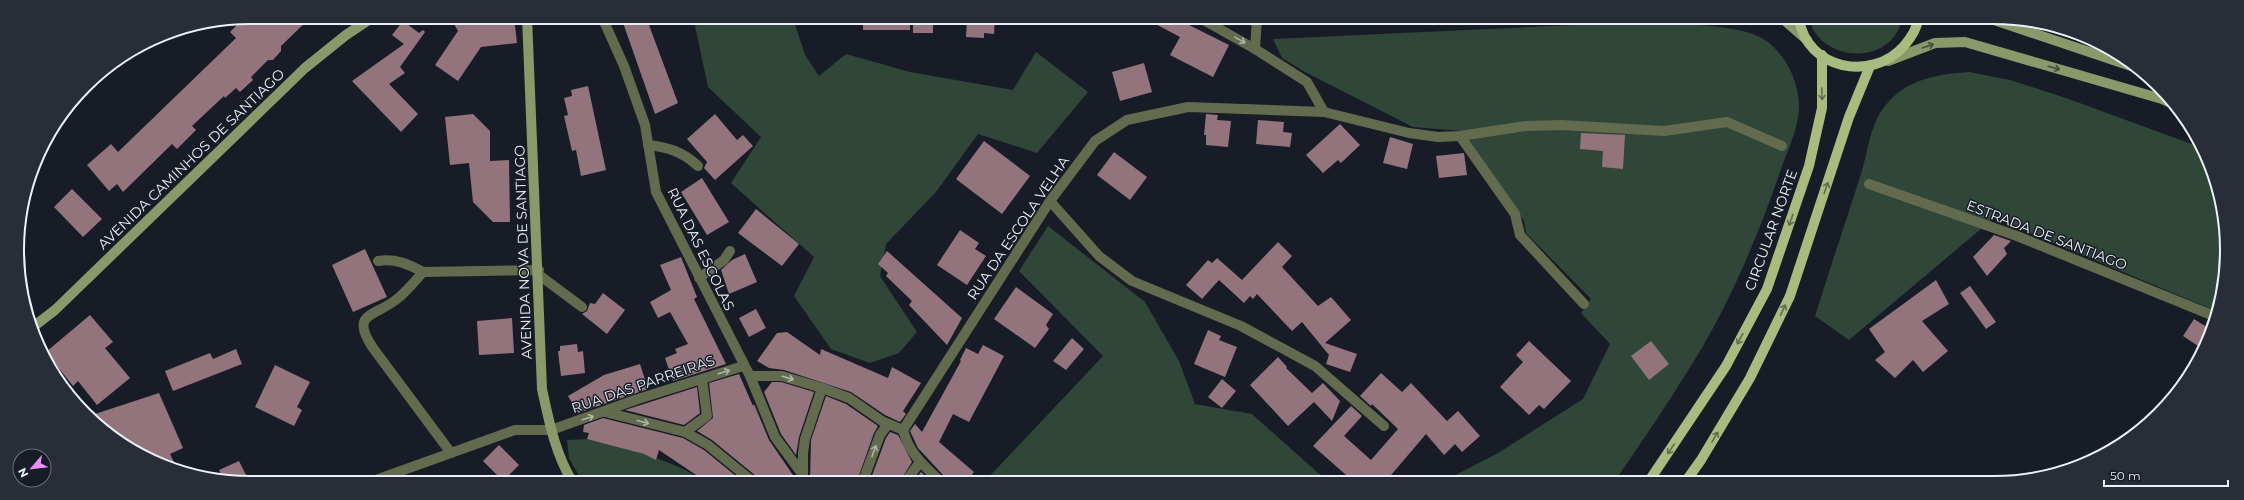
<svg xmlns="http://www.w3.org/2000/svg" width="2244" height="500" font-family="Montserrat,sans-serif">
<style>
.green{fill:#2f4638}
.building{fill:#93747d}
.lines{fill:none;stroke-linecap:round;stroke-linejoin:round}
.street{stroke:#626b4e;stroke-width:10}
.secondary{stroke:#8a996a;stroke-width:10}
.primary{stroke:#a9bc7f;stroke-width:10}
.oneway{stroke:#aeb4ab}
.oneway2{stroke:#454e41}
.oneway3{stroke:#606c52}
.labels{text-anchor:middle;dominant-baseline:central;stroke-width:3;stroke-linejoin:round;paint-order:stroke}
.street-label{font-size:14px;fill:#ecf0f7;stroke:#171c26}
.rim{fill:none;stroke:#ecf0f7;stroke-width:2}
</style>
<rect width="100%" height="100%" fill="#171c26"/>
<g class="green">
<polygon points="705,18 793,18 805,55 819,76 846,54 910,72 1013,90 1036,52 1088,92 1037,153 978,134 936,192 886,244 880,276 917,332 899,353 870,363 831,349 794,296 814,257 731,183 761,137 708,87 695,26"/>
<path d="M 1809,19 L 1902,19 C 1892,66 1821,64 1809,19 Z"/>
<path d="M 1618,23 C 1654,25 1741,20 1768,42 C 1787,58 1797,78 1799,103 C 1800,125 1788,150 1781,169 C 1759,234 1730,303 1694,361 C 1669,402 1642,441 1615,481 L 1444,481 L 1498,453 L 1583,399 L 1610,344 L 1581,313 L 1591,299 L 1526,233 L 1524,221 L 1463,131 L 1413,127 L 1305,72 L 1282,58 L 1273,39 Z"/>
<path d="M 1969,72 L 2010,80 L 2066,98 L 2197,146 L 2219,190 L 2225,281 L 2216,311 L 1994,218 L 1849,340 L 1815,316 C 1830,268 1846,221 1861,174 C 1868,152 1870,124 1885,106 C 1906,79 1938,74 1969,72 Z"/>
<polygon points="1048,226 1145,302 1179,361 1195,404 1252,414 1318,473 1332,481 985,481 1103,356 1019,271"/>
<path d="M 587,439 C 618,445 679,462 703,481 L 582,481 L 569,458 L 567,440 Z"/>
</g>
<g class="building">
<polygon points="250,17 311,17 281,46 281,51 273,60 268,60 251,77 253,80 240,92 236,88 225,98 224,96 192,126 196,130 177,149 172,144 123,192 117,184 109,191 87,165 111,144 118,152 236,38 230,32 244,18"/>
<polygon points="450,17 514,17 517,43 481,47 458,81 435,65 458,31"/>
<polygon points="621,17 646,17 678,103 655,114"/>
<rect x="863" y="18" width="47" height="12"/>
<rect x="913" y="18" width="20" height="15"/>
<polygon points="967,18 995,18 994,34 984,33 984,38 966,37"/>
<polygon points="1144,18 1175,18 1229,45 1213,77 1170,55 1180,37"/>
<polygon points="403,21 419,33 423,30 425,32 400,67 405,73 389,84 418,114 401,132 352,81 404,44 392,35"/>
<polygon points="1144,63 1152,92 1120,101 1112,72"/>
<polygon points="588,86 606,170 581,176 576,150 572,151 564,116 568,115 564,98 572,96 571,90"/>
<polygon points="473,114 490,131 490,161 509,160 510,222 493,222 473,202 469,163 450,165 445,117"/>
<polygon points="715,114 737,140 743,135 753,146 715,180 704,168 707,162 687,139"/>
<polygon points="1206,114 1218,115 1217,120 1231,121 1228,147 1206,145 1206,135 1204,135"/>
<polygon points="1258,120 1284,122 1283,132 1292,133 1290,147 1256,144"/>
<polygon points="1340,124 1360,145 1341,163 1338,160 1323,173 1306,155"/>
<polygon points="1581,133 1625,135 1623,169 1602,167 1603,151 1580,149"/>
<polygon points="1390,137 1413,144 1407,169 1383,163"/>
<polygon points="984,141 1030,176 1002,214 956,179"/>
<polygon points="1114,152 1147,177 1130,200 1097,175"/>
<polygon points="1464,153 1467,175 1439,178 1436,156"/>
<polygon points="702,178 729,222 707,235 681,192"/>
<polygon points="72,189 102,219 83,237 54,207"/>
<polygon points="756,209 799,244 782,266 738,233"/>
<polygon points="960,230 979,243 975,249 986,256 967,285 937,265"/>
<polygon points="1994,235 2011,241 2004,248 2007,254 1987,276 1973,257"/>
<polygon points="1278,242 1292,256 1282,267 1318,306 1331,297 1351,320 1325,343 1357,354 1350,372 1326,364 1329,355 1302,322 1292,331 1257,294 1253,299 1250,296 1244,303 1219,280 1202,299 1186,285 1208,260 1212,263 1217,258 1242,280"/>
<polygon points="365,249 387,297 353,312 332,265"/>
<polygon points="887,251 962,318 947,345 909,305 912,301 886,276 888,273 878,264"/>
<polygon points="745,254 757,282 729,294 721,270 732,260"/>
<polygon points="681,257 697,297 694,299 726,364 673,381 665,358 677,353 675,349 688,344 670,312 658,318 650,302 671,290 660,265"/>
<polygon points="1936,280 1949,304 1922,321 1948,351 1923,372 1913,360 1895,378 1875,360 1885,352 1869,329"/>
<polygon points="1970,286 1996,322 1986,329 1960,293"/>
<polygon points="1016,287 1053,314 1046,325 1049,329 1035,348 994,319"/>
<polygon points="603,293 625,310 607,334 582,314 587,311 590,303 595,304"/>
<polygon points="756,309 766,328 749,337 739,318"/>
<polygon points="90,315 113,342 105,348 130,378 97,405 78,381 73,386 46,352"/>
<polygon points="512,318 514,353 479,355 477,321"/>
<polygon points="2194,319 2210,329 2204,350 2183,336"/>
<polygon points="1208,330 1221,336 1219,340 1237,347 1225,377 1194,364"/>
<polygon points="787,332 820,355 821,349 888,378 892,367 921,383 903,411 906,414 900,422 885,415 851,392 784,370 769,368 757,361 777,333"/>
<polygon points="1072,338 1084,349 1066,370 1053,361"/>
<polygon points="1529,341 1571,381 1544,409 1539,405 1529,415 1500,387 1523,362 1516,355"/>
<polygon points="1651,341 1669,364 1649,380 1631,356"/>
<polygon points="577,344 578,352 583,351 585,373 561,376 558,351 560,351 560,346"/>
<polygon points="983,345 1004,356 969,422 953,414 939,442 974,472 967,481 946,481 944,476 918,448 910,431 915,424 922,432 961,361 960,360 966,348 978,354"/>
<polygon points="236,349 242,364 173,391 165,371 210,353 213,359"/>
<polygon points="1278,357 1287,367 1286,368 1312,393 1323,383 1340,401 1332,421 1314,402 1288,426 1250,385"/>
<polygon points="640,364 648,389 578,413 568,396 604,375"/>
<polygon points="275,365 310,382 297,407 302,410 294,426 255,407"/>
<polygon points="1381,373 1402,392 1411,383 1447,421 1458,411 1480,436 1462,452 1455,444 1444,455 1426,434 1386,481 1353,481 1313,446 1351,406 1362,416 1344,436 1371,460 1398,429 1372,404 1371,406 1360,396"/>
<polygon points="739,374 753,406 754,404 769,440 797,481 758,481 756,476 712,440 697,431 713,418 709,383"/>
<polygon points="1222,379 1236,391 1222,408 1208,397"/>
<polygon points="772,382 781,382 814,392 799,437 796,455 781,434 764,392"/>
<polygon points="697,387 700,413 684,425 625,410"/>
<polygon points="159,393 183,448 170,454 176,466 134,452 92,415"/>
<polygon points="826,396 846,404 878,426 874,433 857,481 810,481 811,440"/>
<polygon points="603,418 683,438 704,450 742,481 705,481 659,450 656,460 644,454 587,439 589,433 583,432 584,425"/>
<polygon points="890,432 898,435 912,462 900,481 870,481 886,438"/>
<polygon points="499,445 519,465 503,481 483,461"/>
<polygon points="239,461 249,481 225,481 219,470"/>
<polygon points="921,472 930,481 914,481"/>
</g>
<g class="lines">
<g class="street">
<polyline points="602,17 624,66 645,125 656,192 750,376 775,437 803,475 804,481"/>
<polyline points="1200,18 1255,49 1307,82 1324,112"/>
<polyline points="1255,49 1257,18"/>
<polyline points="1460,136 1515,214 1520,235 1584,304"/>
<path d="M 648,145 C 668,147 683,152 698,166"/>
<polyline points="1869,184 2017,236 2214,316"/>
<polyline points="1050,201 1099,256 1132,281 1241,326 1315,366 1384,426"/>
<path d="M 378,261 C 395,258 408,264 423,272"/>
<polyline points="539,275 582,307"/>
<polyline points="699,278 724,260 730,251"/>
<polyline points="750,376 782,376 822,388 849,398 882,421 903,430"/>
<polyline points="605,412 685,432 708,445 752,481"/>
<polyline points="903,430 1050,201 1095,141 1127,120 1188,107 1324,112 1409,133 1438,137 1460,136 1526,126 1561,125 1664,131 1727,122 1782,146"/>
<path d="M 903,430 C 909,453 923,465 940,481"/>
<polyline points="685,432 707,416 702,379"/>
<path d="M 451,453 L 373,348 C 349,312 375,317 397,299 C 407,291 415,281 423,272 L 539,270"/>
<polyline points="803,475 803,453 805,439 822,388"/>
<polyline points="373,481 515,430 551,430 638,399 743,366"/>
<polyline points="863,481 880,435 888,424"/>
<polyline points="906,481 920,462"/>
</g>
<g class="secondary">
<path d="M 527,17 L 542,389 C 549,421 555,453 572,481"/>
<polyline points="1783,19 1807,40"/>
<polyline points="1991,19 2131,66"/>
<polyline points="1888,61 1935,43 1965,42 2162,99 2175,105"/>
<polyline points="33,327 55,310 305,68 346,35 373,17"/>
</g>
<g class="primary">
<path d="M 1799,19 C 1807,70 1872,82 1904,46 C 1910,39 1917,28 1918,19"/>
<polyline points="1649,481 1726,366 1767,289 1809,166 1822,108 1822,55"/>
<polyline points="1686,481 1701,460 1750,378 1790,296 1849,117 1870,66"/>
</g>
</g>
<defs><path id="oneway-shaft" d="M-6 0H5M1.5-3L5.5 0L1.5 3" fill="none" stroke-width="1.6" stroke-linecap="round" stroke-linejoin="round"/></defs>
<g class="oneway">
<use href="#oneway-shaft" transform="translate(1240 40) rotate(29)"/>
<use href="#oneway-shaft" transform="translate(724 372) rotate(-17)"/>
<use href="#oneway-shaft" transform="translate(788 378) rotate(16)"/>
<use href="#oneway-shaft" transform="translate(588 418) rotate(-18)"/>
<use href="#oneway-shaft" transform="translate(643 422) rotate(15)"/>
<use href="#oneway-shaft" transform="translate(874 451) rotate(-70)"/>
</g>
<g class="oneway2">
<use href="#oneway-shaft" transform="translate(1928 46) rotate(-19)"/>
<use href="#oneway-shaft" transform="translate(2054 68) rotate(16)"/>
</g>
<g class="oneway3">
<use href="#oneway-shaft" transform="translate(1822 94) rotate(88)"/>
<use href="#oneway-shaft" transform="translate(1826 188) rotate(-71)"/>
<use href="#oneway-shaft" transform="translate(1791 220) rotate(109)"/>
<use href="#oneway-shaft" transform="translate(1783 310) rotate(-64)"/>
<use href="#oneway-shaft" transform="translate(1740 339) rotate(118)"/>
<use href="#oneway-shaft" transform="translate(1715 437) rotate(-59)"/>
<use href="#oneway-shaft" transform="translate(1671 449) rotate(124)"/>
</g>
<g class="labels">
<g class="street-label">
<text transform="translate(191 159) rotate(-44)">AVENIDA CAMINHOS DE SANTIAGO</text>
<text transform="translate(1018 228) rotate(-56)">RUA DA ESCOLA VELHA</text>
<text transform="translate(1771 230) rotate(-70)">CIRCULAR NORTE</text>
<text transform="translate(2047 235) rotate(21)">ESTRADA DE SANTIAGO</text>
<text transform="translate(701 249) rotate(64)">RUA DAS ESCOLAS</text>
<text transform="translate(523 252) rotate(-92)">AVENIDA NOVA DE SANTIAGO</text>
<text transform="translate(643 384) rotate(-19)">RUA DAS PARREIRAS</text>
</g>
</g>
<path d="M0 0H2244V500H0ZM250 24H1994A226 226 0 0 1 2220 250V250A226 226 0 0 1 1994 476H250A226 226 0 0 1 24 250V250A226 226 0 0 1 250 24Z" fill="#282d37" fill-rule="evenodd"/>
<path class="rim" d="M250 24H1994A226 226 0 0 1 2220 250V250A226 226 0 0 1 1994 476H250A226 226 0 0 1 24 250V250A226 226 0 0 1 250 24Z"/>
<g transform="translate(32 468) rotate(242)"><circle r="19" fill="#171c26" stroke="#6c717a"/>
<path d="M0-3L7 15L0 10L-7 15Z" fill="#eb8dfc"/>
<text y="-6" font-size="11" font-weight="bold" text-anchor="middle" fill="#ecf0f7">N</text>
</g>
<path d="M2104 480v6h124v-6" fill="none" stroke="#ecf0f7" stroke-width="2"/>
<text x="2110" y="480" font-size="12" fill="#ecf0f7" stroke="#171c26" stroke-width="3" paint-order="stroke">50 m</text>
</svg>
